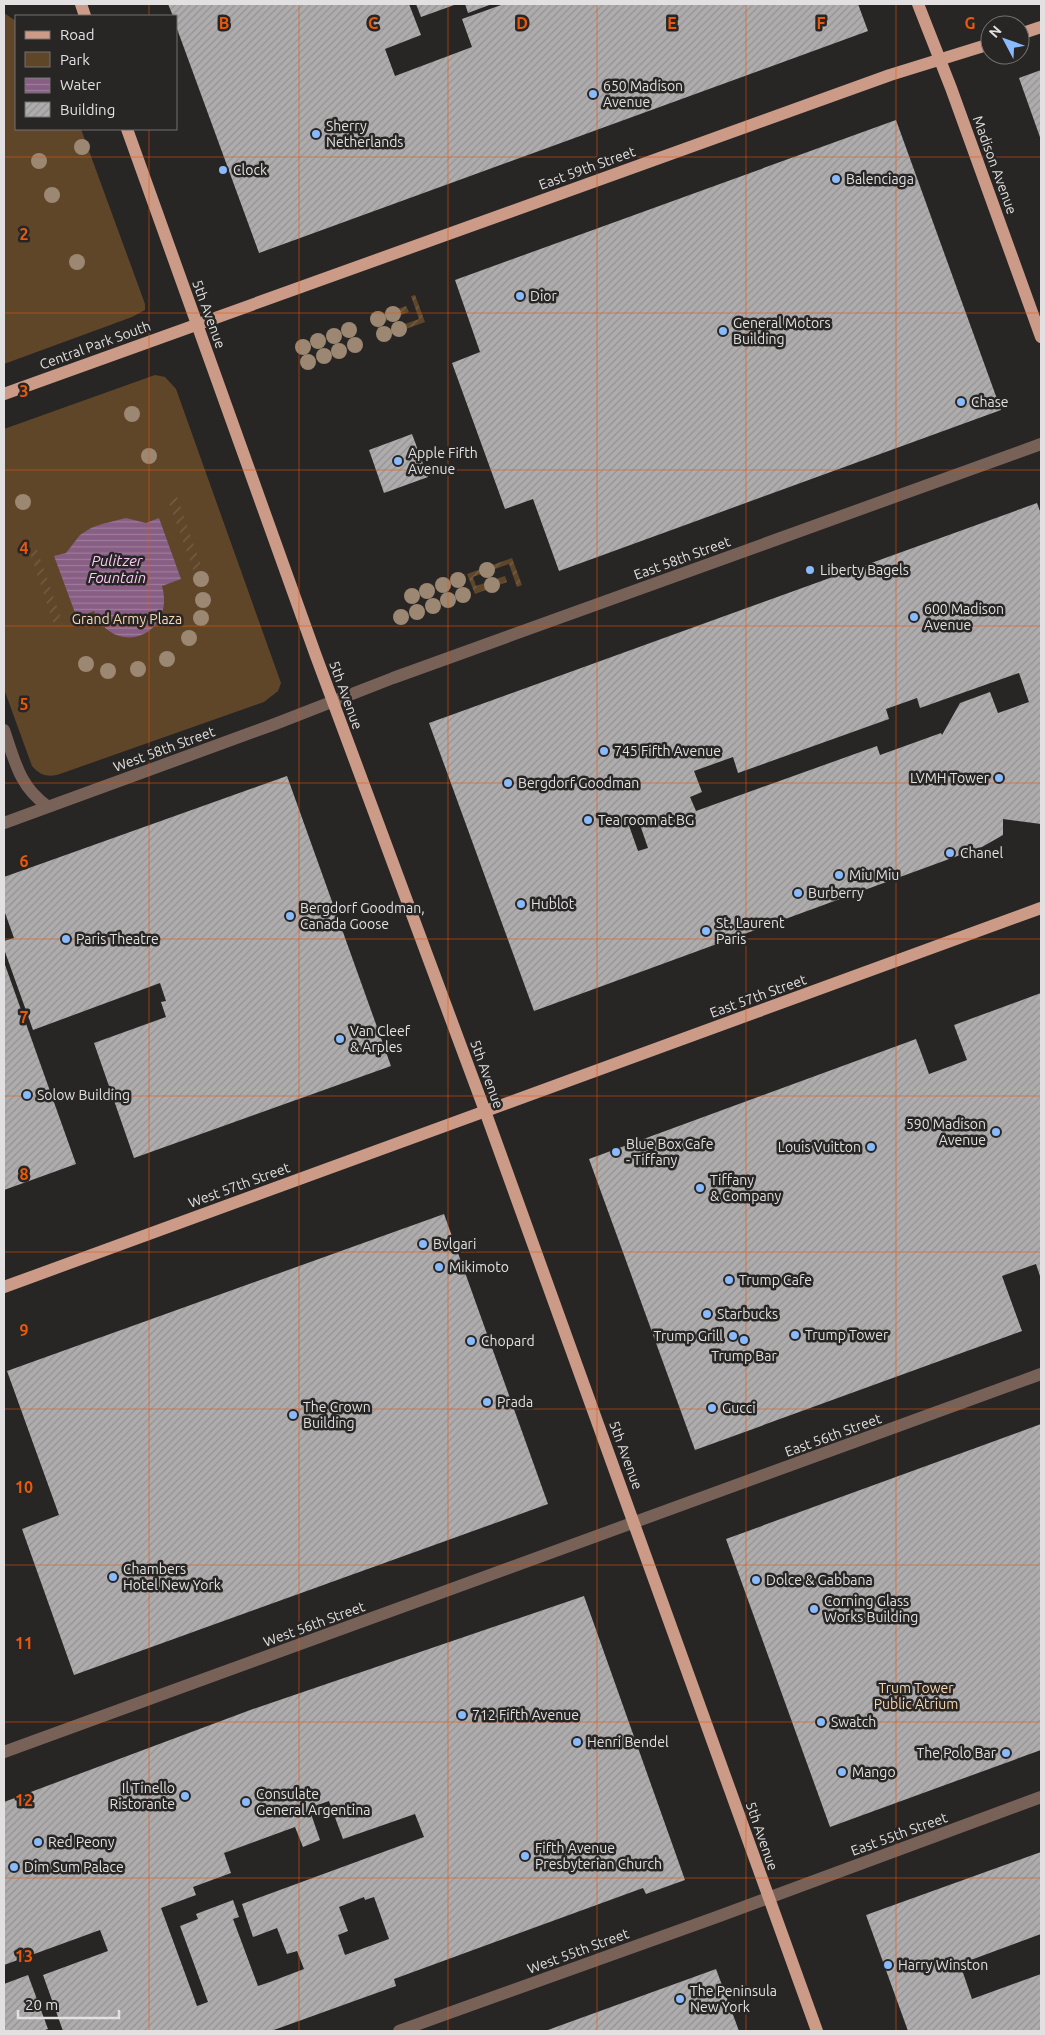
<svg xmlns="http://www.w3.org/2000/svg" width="1045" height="2035" font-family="Ubuntu,sans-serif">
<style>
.park{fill:#604629}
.garden{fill:url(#garden-furrows)}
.water{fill:url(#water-rules)}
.building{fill:url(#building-hatch);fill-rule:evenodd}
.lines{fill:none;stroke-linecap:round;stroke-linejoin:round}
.minor{stroke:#786157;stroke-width:12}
.major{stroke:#cc9b87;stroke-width:12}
.tree{fill:#9c8772}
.grid{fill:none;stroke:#e8590c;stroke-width:1;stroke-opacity:0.55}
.poi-dot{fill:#88bafc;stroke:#282525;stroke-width:2}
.labels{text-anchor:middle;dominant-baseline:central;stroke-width:5;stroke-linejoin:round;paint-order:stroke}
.poi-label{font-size:14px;fill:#e2e0e0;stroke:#282525;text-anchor:start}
.street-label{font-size:14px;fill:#e2e0e0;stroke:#282525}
.park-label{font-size:14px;fill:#fbd7b1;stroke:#282525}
.water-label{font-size:15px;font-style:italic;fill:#fdc9f8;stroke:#282525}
.grid-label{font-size:16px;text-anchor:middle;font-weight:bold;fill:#e8590c;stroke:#282525;stroke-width:5;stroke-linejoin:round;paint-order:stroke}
</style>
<defs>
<pattern id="garden-furrows" width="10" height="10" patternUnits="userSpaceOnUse" patternTransform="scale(1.25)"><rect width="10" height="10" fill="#604629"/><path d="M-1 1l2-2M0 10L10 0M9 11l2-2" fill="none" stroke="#766048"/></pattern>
<pattern id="water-rules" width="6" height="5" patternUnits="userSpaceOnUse" patternTransform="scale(1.25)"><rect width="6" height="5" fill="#885e84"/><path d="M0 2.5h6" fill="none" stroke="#9e7c9b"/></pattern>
<pattern id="building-hatch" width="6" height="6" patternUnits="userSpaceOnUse" patternTransform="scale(1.25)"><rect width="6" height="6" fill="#afacad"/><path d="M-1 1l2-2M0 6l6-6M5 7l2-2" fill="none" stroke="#949292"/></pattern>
</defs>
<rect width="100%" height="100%" fill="#282525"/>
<g class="park">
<polygon points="4,13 16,21 16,129 81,129 145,304 145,310 132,317 4,364"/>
<path d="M 155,375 L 165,377 L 176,389 L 281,683 L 278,691 L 264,702 L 57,775 C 46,777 40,775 32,766 L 4,689 L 4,429 Z"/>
</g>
<g class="garden">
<polygon points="415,295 425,322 381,338 374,318 406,306 409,312 380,323 383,332 419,319 411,296"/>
<polygon points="176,494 204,574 196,577 167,497"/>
<polygon points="35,544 63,624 55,627 28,547"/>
<polygon points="512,558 522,585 517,587 509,564 473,577 476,586 505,576 507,582 475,594 467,574"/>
</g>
<path class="water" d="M 126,518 L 146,523 L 159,518 L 181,579 L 162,586 C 176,636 114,659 94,611 L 77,618 L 54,556 L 66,553 L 80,535 L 91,528 L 102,524 Z"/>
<g class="building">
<polygon points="168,4 409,4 421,35 385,49 395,76 472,47 462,19 504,4 858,4 868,31 259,253 176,26 176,16 173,16"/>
<polygon points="416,4 457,4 421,17"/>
<polygon points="465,4 492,4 468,13"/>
<polygon points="1041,70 1041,140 1019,78"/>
<polygon points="896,120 1001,410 559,571 533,499 505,509 452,363 480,352 455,280"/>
<polygon points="412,434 428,477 384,493 369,450"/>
<path d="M 1037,503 L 1041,514 L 1041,824 L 1003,819 L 1003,835 L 982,847 L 534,1011 L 429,723 ZM 1019,673 L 1029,702 L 998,713 L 990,692 L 960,703 L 942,735 L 941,733 L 880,755 L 877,746 L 696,811 L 690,797 L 702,792 L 694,771 L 733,757 L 738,773 L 889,719 L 886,709 L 917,698 L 920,708 ZM 637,816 L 648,848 L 638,851 L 627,820 Z"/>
<polygon points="287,776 391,1066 134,1158 94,1043 166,1017 161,1002 166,1001 160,983 33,1030 4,949 4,941 14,938 4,910 4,877"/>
<polygon points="4,962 76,1164 4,1190"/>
<polygon points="1041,993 1041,1279 1036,1264 1002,1276 1022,1331 695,1450 589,1159 916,1039 929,1074 967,1060 954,1025"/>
<polygon points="444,1214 548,1504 74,1675 22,1529 59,1515 7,1371"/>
<polygon points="1041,1424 1041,1750 830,1827 726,1539"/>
<path d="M 584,1596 L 685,1880 L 646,1894 L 643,1888 L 394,1979 L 396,1986 L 271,2031 L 63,2031 L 43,1975 L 108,1951 L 100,1930 L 4,1965 L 4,1802 L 253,1709 ZM 329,1801 L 343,1839 L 415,1814 L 424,1837 L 242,1904 L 253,1937 L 277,1928 L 287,1954 L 297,1951 L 304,1969 L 270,1982 L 258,1986 L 233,1919 L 239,1917 L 233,1900 L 196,1914 L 198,1919 L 180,1926 L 208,2002 L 197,2006 L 161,1908 L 196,1895 L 193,1887 L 231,1873 L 224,1853 L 295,1827 L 303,1847 L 320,1840 L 309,1808 ZM 364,1897 L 365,1900 L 374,1897 L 389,1939 L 345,1955 L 338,1935 L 348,1931 L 339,1907 Z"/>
<polygon points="1041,1852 1041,1934 960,1964 972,1999 1041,1974 1041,2031 908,2031 866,1915"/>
<polygon points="716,1969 739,2031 545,2031"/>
<polygon points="28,1975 48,2029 42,2031 4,2031 4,1984"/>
</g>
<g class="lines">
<g class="minor">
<path d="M 4,730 C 15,761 19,786 47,806"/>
<polyline points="4,823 275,724 393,678 1041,444"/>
<polyline points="4,1752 1041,1374"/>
<polyline points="399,2031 714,1918 1041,1797"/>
</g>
<g class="major">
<polyline points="81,4 85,16"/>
<polyline points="918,4 951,88 1041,337"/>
<polyline points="1020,34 1041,27"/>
<polyline points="127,129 316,656 485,1111 817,2031"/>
<polyline points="4,394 890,75 990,44"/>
<polyline points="4,1287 1041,908"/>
</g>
</g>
<g class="tree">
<circle cx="82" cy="147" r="8"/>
<circle cx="39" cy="161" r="8"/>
<circle cx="52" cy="195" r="8"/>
<circle cx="77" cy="262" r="8"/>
<circle cx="393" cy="314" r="8"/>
<circle cx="378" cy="319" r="8"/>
<circle cx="399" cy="329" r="8"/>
<circle cx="349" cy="330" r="8"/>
<circle cx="384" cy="334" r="8"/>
<circle cx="334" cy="336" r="8"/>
<circle cx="318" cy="341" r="8"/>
<circle cx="355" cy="345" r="8"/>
<circle cx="303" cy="347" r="8"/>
<circle cx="339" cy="351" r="8"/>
<circle cx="324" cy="356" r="8"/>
<circle cx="308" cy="362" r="8"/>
<circle cx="132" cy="414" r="8"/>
<circle cx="149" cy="456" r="8"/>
<circle cx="23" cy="502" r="8"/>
<circle cx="487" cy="570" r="8"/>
<circle cx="201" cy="579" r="8"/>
<circle cx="458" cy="580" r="8"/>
<circle cx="443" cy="585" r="8"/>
<circle cx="492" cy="585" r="8"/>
<circle cx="427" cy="591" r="8"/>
<circle cx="463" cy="595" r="8"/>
<circle cx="412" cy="596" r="8"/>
<circle cx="203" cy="600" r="8"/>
<circle cx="448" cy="600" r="8"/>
<circle cx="433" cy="606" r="8"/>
<circle cx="417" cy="612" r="8"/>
<circle cx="401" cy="617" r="8"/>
<circle cx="201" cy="618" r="8"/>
<circle cx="189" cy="638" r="8"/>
<circle cx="167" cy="659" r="8"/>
<circle cx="86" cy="664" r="8"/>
<circle cx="138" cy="669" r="8"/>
<circle cx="108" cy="671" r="8"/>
</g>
<path class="grid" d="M 149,4 L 149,16M 299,4 L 299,2031M 448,4 L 448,2031M 597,4 L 597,2031M 746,4 L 746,2031M 896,4 L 896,2031M 149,129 L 149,2031M 4,157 L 1041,157M 4,313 L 1041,313M 4,470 L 1041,470M 4,626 L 1041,626M 4,783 L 1041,783M 4,939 L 1041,939M 4,1096 L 1041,1096M 4,1252 L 1041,1252M 4,1409 L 1041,1409M 4,1565 L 1041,1565M 4,1722 L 1041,1722M 4,1878 L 1041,1878"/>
<g class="poi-dot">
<circle cx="593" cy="94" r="5"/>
<circle cx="316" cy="134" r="5"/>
<circle cx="223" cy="170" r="5"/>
<circle cx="836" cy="179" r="5"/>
<circle cx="520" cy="296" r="5"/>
<circle cx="723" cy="331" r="5"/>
<circle cx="961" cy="402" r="5"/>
<circle cx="398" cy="461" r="5"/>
<circle cx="810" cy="570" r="5"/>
<circle cx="914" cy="617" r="5"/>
<circle cx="604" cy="751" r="5"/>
<circle cx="999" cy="778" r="5"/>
<circle cx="508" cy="783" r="5"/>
<circle cx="588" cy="820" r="5"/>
<circle cx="950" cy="853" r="5"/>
<circle cx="839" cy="875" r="5"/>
<circle cx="798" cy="893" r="5"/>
<circle cx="521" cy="904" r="5"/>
<circle cx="290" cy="916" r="5"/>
<circle cx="706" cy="931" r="5"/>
<circle cx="66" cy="939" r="5"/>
<circle cx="340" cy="1039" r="5"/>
<circle cx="27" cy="1095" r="5"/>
<circle cx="996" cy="1132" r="5"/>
<circle cx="871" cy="1147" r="5"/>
<circle cx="616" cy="1152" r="5"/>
<circle cx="700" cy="1188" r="5"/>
<circle cx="423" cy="1244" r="5"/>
<circle cx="439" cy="1267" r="5"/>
<circle cx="729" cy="1280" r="5"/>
<circle cx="707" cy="1314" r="5"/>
<circle cx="795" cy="1335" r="5"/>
<circle cx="733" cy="1336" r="5"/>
<circle cx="744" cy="1340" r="5"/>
<circle cx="471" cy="1341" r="5"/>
<circle cx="487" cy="1402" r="5"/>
<circle cx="712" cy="1408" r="5"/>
<circle cx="293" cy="1415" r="5"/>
<circle cx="113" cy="1577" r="5"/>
<circle cx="756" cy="1580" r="5"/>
<circle cx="814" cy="1609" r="5"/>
<circle cx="462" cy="1715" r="5"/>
<circle cx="821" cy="1722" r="5"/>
<circle cx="577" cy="1742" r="5"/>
<circle cx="1006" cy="1753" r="5"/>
<circle cx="842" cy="1772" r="5"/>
<circle cx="185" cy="1796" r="5"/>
<circle cx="246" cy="1802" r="5"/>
<circle cx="38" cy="1842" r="5"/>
<circle cx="525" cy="1856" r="5"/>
<circle cx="14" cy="1867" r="5"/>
<circle cx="888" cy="1965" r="5"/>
<circle cx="680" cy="1999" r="5"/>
</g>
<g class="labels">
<g class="poi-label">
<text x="603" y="86">650 Madison<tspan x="603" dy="16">Avenue</tspan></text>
<text x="326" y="126">Sherry<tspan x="326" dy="16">Netherlands</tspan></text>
<text x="233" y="170">Clock</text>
<text x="846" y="179">Balenciaga</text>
<text x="530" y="296">Dior</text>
<text x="733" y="323">General Motors<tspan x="733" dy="16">Building</tspan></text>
<text x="971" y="402">Chase</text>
<text x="408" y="453">Apple Fifth<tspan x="408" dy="16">Avenue</tspan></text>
<text x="820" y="570">Liberty Bagels</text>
<text x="924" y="609">600 Madison<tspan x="924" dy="16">Avenue</tspan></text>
<text x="614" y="751">745 Fifth Avenue</text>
<text x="989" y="778" text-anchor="end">LVMH Tower</text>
<text x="518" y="783">Bergdorf Goodman</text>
<text x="598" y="820">Tea room at BG</text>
<text x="960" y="853">Chanel</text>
<text x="849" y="875">Miu Miu</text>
<text x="808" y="893">Burberry</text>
<text x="531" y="904">Hublot</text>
<text x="300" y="908">Bergdorf Goodman,<tspan x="300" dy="16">Canada Goose</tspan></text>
<text x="716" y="923">St. Laurent<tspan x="716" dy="16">Paris</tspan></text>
<text x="76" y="939">Paris Theatre</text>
<text x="350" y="1031">Van Cleef<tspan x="350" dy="16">&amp; Arples</tspan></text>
<text x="37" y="1095">Solow Building</text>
<text x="986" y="1124" text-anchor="end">590 Madison<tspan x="986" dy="16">Avenue</tspan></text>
<text x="626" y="1144">Blue Box Cafe<tspan x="626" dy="16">- Tiffany</tspan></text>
<text x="861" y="1147" text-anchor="end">Louis Vuitton</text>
<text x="710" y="1180">Tiffany<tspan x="710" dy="16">&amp; Company</tspan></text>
<text x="433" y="1244">Bvlgari</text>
<text x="449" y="1267">Mikimoto</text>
<text x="739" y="1280">Trump Cafe</text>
<text x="717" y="1314">Starbucks</text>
<text x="805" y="1335">Trump Tower</text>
<text x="723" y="1336" text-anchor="end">Trump Grill</text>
<text x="481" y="1341">Chopard</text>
<text x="744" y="1356" text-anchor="middle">Trump Bar</text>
<text x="497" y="1402">Prada</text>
<text x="303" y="1407">The Crown<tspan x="303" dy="16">Building</tspan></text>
<text x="722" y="1408">Gucci</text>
<text x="123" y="1569">Chambers<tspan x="123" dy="16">Hotel New York</tspan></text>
<text x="766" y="1580">Dolce &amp; Gabbana</text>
<text x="824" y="1601">Corning Glass<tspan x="824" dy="16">Works Building</tspan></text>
<text x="472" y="1715">712 Fifth Avenue</text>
<text x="831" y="1722">Swatch</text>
<text x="587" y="1742">Henri Bendel</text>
<text x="996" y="1753" text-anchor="end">The Polo Bar</text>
<text x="852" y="1772">Mango</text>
<text x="175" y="1788" text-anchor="end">Il Tinello<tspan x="175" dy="16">Ristorante</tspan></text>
<text x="256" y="1794">Consulate<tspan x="256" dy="16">General Argentina</tspan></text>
<text x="48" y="1842">Red Peony</text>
<text x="535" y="1848">Fifth Avenue<tspan x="535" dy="16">Presbyterian Church</tspan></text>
<text x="24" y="1867">Dim Sum Palace</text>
<text x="898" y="1965">Harry Winston</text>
<text x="690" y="1991">The Peninsula<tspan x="690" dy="16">New York</tspan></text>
</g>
<g class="street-label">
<text transform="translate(995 165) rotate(70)">Madison Avenue</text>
<text transform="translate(587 168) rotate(-20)">East 59th Street</text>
<text transform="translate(209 314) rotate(70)">5th Avenue</text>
<text transform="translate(95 345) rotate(-20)">Central Park South</text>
<text transform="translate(682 558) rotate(-20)">East 58th Street</text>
<text transform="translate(346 695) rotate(70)">5th Avenue</text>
<text transform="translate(164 749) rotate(-20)">West 58th Street</text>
<text transform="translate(758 996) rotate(-20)">East 57th Street</text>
<text transform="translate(487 1074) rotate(70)">5th Avenue</text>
<text transform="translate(239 1185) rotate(-20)">West 57th Street</text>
<text transform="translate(833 1435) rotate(-20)">East 56th Street</text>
<text transform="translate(626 1455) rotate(70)">5th Avenue</text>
<text transform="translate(314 1624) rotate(-20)">West 56th Street</text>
<text transform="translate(899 1834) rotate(-20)">East 55th Street</text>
<text transform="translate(762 1836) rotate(71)">5th Avenue</text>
<text transform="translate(578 1951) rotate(-20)">West 55th Street</text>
</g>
<g class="park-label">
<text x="127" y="619">Grand Army Plaza</text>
<text x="916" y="1688">Trum Tower<tspan x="916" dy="16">Public Atrium</tspan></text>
</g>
<g class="water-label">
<text x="117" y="560">Pulitzer<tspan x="117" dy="17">Fountain</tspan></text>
</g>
</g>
<g class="grid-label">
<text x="224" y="29">B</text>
<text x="373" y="29">C</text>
<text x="522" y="29">D</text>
<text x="672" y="29">E</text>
<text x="821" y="29">F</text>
<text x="970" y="29">G</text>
<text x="24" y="240">2</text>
<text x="24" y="397">3</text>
<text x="24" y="554">4</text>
<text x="24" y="710">5</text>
<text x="24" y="867">6</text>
<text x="24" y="1023">7</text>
<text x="24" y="1180">8</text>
<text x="24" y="1336">9</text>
<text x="24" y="1493">10</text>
<text x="24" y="1649">11</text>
<text x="24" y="1806">12</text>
<text x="24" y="1962">13</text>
</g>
<rect width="1045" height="2035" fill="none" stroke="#e2e0e0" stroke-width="10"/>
<rect x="15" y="15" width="162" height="115" fill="#282525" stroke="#727070"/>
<rect x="25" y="31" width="25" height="8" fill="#cc9b87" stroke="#727070"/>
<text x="60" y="40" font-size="15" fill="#e2e0e0">Road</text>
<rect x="25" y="52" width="25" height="15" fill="#604629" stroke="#727070"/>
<text x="60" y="65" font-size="15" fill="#e2e0e0">Park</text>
<rect x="25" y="78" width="25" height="15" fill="url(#water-rules)" stroke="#727070"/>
<text x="60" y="90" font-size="15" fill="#e2e0e0">Water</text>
<rect x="25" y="102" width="25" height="15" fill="url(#building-hatch)" stroke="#727070"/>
<text x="60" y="115" font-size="15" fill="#e2e0e0">Building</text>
<g transform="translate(1005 40) rotate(311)"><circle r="24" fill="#282525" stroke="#727070"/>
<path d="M0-4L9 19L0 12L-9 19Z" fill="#88bafc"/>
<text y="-8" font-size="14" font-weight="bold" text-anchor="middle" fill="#e2e0e0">N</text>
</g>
<path d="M18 2010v8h101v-8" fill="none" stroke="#e2e0e0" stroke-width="2.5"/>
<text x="25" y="2010" font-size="15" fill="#e2e0e0" stroke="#282525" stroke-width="4" paint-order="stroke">20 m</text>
</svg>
